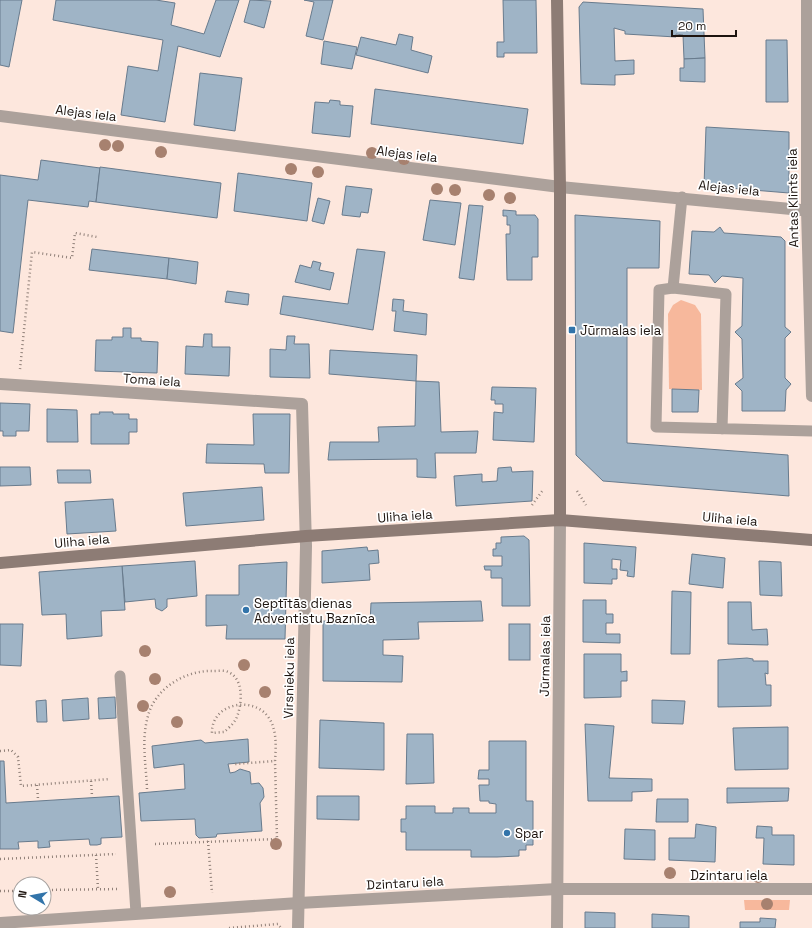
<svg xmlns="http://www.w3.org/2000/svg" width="812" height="928" font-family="'Space Grotesk',sans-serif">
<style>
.green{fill:#f7b89c}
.building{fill:#9fb4c6;stroke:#687b8d}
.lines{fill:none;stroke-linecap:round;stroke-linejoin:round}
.path{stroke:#918179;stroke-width:2.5;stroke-dasharray:1 3;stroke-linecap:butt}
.lane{stroke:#aca19b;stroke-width:11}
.street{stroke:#aca19b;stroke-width:12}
.secondary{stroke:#8d7c75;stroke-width:12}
.tree{fill:#a7816f}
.poi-dot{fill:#3274aa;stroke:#fff;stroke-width:1.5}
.labels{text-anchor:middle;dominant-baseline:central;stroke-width:3.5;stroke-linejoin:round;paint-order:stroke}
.street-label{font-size:13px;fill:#1d140f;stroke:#fff}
.poi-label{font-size:13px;fill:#1d140f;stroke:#fff;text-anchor:start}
</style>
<rect width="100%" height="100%" fill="#fde7dd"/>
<g class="green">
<polygon points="681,300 695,305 701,314 702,390 669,389 668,314 673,305"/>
<polygon points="744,900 790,900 789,910 745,910"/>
</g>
<g class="building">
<polygon points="0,0 22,0 9,67 0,65"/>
<polygon points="56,0 156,0 175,3 171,25 204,34 216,0 239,0 220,57 178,46 165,122 121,115 128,66 158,71 163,40 53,20"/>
<polygon points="250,0 271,1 264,28 244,22"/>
<polygon points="304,0 333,0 323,40 306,36 314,2"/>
<polygon points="503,0 536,0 537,53 504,53 504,57 497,57 497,42 504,42"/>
<polygon points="583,2 703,9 705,58 684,59 683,35 676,34 676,37 625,34 625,31 614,28 615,61 634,60 634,74 615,75 615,85 581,84 579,7"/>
<polygon points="399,34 413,37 411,50 432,56 428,73 356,55 361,37 396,45"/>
<polygon points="766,40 787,40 788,102 766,102"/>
<polygon points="324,41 357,47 352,69 321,64"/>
<polygon points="705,58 705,82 680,81 680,68 684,68 684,59"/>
<polygon points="200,73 242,78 235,131 194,125"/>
<polygon points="375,89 528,109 523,144 371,124"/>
<polygon points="330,100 340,101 340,105 353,106 350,137 312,133 315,102 329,103"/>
<polygon points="706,127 789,132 789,193 704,186"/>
<polygon points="41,160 100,168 96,202 89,201 88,207 28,200 13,333 0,331 0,175 38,180"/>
<polygon points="100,167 221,183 217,218 96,202"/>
<polygon points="238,173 312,183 307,221 234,211"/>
<polygon points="346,186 372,189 368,213 361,212 360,217 342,215"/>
<polygon points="318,198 330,201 324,224 312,221"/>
<polygon points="430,200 461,203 455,245 423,240"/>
<polygon points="469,205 483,206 474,280 459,278"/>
<polygon points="503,210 516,211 516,215 535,215 538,219 538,257 532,257 532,280 507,280 506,234 510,234 510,225 507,225 507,216 503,216"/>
<polygon points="575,215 660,221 659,268 627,268 627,443 788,455 789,496 603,481 576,455"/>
<polygon points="720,227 724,233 781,237 785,241 785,327 791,332 785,338 785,378 791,384 786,390 785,411 742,411 742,391 735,384 743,378 742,339 735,332 742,326 743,278 722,276 715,283 709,275 689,274 692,231 714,232"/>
<polygon points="92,249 169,258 167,279 89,270"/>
<polygon points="357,249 385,252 373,330 280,314 283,296 348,304"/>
<polygon points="169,258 198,262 196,284 167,279"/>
<polygon points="313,261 321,263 319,270 334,273 330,290 295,282 300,265 311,268"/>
<polygon points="227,291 249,294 248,305 225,302"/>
<polygon points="393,299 404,300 403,311 427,314 426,335 394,331 396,311 392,311"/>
<polygon points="123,328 131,328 131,338 141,338 141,341 158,342 157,373 95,371 96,340 112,340 112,337 123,337"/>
<polygon points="204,334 212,334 212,347 230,347 229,376 185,374 186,346 203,347"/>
<polygon points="287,336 295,336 294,344 309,344 310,378 270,377 270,349 286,350"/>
<polygon points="330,350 417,355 416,381 329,374"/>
<polygon points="416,381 439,382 441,432 478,431 476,453 435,453 436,478 417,477 417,459 328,460 330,442 379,442 378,427 415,426"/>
<polygon points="492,387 536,388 534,442 493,440 494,412 503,413 503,404 495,404 495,400 491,400"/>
<polygon points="672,389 699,390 698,412 672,412"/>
<polygon points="0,403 30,404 29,431 16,431 16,436 3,436 3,431 0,431"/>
<polygon points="47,409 77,410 78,442 47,442"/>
<polygon points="99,412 113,412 113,414 129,414 129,419 137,419 137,432 129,432 129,444 91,444 91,414 100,414"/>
<polygon points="253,414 290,414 289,473 265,473 264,464 206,463 207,444 254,445"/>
<polygon points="0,467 30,467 31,485 0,486"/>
<polygon points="511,467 512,472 533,471 532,501 456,506 454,476 482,474 482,482 497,481 498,468"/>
<polygon points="57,470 90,470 91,483 58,483"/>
<polygon points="262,487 264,520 186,526 183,493"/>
<polygon points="113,499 116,531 67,534 65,502"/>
<polygon points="524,536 529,540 530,606 502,606 502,578 491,578 491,570 485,570 484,566 502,566 502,556 493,556 493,549 496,549 496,543 501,543 501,537"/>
<polygon points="584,543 636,547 634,577 627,576 628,571 620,570 621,560 612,559 612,569 617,569 617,579 612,579 612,584 584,583"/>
<polygon points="367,547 368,551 378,550 379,563 369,564 370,580 322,583 322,551"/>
<polygon points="692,554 725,558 723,588 689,584"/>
<polygon points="195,561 197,596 167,599 167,607 162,611 156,608 155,599 125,602 122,566"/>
<polygon points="759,561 781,562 782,596 760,595"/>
<polygon points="287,562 285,639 226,639 227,625 206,626 206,595 239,595 239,565"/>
<polygon points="122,566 125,610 101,611 102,636 67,639 66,614 42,615 39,572"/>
<polygon points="672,591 691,592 690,654 671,654"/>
<polygon points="583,600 606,600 606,614 613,614 613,623 606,623 606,634 620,634 620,643 583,642"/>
<polygon points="481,601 483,621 418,622 419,639 383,640 383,655 403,656 402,682 323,681 323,621 370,623 371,603"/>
<polygon points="728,602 751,602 752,630 767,629 768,645 728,644"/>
<polygon points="0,624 23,624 21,666 0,665"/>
<rect x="509" y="624" width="21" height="36"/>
<polygon points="584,654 621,654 621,672 627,671 627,681 621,681 621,697 584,698"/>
<polygon points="747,658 753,659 753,661 768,661 768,674 765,673 766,685 771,685 771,706 718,707 718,660"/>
<polygon points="115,697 116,718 99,719 98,698"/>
<polygon points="88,698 89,719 63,721 62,700"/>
<polygon points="46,700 47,722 37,722 36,701"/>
<polygon points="652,700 685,701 683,724 652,723"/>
<polygon points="320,720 384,723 384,770 319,768"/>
<polygon points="585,724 614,726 609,778 652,779 652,791 632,792 632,801 588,801"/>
<polygon points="788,727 788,769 735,770 733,728"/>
<polygon points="407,734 433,734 434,783 406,784"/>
<polygon points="248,739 249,762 228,764 230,773 235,772 240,769 250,772 251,784 259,783 263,788 264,797 260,803 262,831 217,834 216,837 199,838 196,835 195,819 141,821 139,793 185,789 184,764 154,768 152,746 201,740 205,743"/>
<polygon points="489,741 526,741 526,801 533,801 533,845 526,845 526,850 519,850 519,856 497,857 471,857 471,850 406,850 406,832 401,832 401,819 406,819 406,806 435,806 435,813 453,813 453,808 469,808 469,813 496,813 496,804 489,803 489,801 480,801 479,785 489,785 489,779 478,779 479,770 489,770"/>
<polygon points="0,761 4,761 6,803 119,796 122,837 101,838 101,844 97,845 90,845 89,839 49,841 50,847 38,848 38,841 18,842 19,849 0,849"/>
<polygon points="727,788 789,788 788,801 727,803"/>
<polygon points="317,796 359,796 359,820 317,819"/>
<polygon points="657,799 688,799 688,822 656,822"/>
<polygon points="696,824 716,827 715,862 669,860 669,838 695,838"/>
<polygon points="757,826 772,827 772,835 794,835 794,865 763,864 764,838 756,838"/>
<polygon points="625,829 655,830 655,860 624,859"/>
<polygon points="585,912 615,913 615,928 585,928"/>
<polygon points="652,914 689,916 689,928 652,928"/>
<polygon points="760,918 776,919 775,928 740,928 740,922 760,922"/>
</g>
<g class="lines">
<g class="path">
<polyline points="20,369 32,252 72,258 75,233 97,237"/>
<polyline points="577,491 586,505"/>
<polyline points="532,505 543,490"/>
<polyline points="0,751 11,750 18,757 21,786 110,779"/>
<polyline points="91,781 92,796"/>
<polyline points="37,785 38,799"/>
<path d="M 147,789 C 146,764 141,740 148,716 C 155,688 186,670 213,671 C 217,671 225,670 228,672 C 245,679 242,706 236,719 C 233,724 228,729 224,732 L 212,733 C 211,703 254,695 269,718 C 277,730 276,747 275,761 L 235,764"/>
<polyline points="208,841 212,893"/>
<polyline points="155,844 277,839 275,761"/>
<polyline points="96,855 98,889"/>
<polyline points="0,859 116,854"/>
<polyline points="44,890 119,889"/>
<polyline points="0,891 20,891"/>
<polyline points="229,928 278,924 281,928"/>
</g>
<g class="lane">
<polyline points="673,288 682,197"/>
<polyline points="722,429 726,294 673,288 659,290 656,427 812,431"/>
<polyline points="120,676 136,913"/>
</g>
<g class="street">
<polyline points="807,0 807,210 812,396"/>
<polyline points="0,116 560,187 812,211"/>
<polyline points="0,384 302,404 306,546 298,928"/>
<polyline points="0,923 299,903 557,889 812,889"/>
<polyline points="557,928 560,520"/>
</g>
<g class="secondary">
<polyline points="557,0 560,187 560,520"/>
<polyline points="0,563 306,536 560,520 812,540"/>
</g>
</g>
<g class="tree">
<circle cx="105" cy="145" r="6"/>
<circle cx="118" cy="146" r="6"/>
<circle cx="161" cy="152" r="6"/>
<circle cx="372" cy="153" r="6"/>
<circle cx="404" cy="159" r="6"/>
<circle cx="291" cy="169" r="6"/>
<circle cx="318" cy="172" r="6"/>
<circle cx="437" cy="189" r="6"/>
<circle cx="455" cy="190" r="6"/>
<circle cx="489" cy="195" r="6"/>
<circle cx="510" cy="198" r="6"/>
<circle cx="145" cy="651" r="6"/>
<circle cx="244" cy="665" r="6"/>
<circle cx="155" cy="679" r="6"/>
<circle cx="265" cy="692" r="6"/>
<circle cx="143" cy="706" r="6"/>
<circle cx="177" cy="722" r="6"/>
<circle cx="276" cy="844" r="6"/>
<circle cx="670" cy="873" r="6"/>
<circle cx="758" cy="877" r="6"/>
<circle cx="170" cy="892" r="6"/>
<circle cx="767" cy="904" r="6"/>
</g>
<g class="poi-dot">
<rect x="568" y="326" width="8" height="8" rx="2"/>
<circle cx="246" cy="610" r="4"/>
<circle cx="507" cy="833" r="4"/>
</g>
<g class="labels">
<g class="street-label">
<text transform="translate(86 113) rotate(7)">Alejas iela</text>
<text transform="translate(407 154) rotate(7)">Alejas iela</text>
<text transform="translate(729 188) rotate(6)">Alejas iela</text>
<text transform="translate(793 198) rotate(-91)">Antas Klints iela</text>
<text transform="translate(152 380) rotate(4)">Toma iela</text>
<text transform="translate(405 516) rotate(-4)">Uliha iela</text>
<text transform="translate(730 519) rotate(5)">Uliha iela</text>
<text transform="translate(82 541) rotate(-5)">Uliha iela</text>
<text transform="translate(545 656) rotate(-89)">Jūrmalas iela</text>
<text transform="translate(289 678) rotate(-89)">Virsnieku iela</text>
<text x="729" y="875">Dzintaru iela</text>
<text transform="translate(405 883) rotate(-3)">Dzintaru iela</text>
</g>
<g class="poi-label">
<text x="580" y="330">Jūrmalas iela</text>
<text x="254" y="603">Septītās dienas<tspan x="254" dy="15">Adventistu Baznīca</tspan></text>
<text x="515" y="833">Spar</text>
</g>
</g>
<g transform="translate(32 896) rotate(280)"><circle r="19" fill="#ffffff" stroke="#a5a19f"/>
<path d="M0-3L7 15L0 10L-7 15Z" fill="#3274aa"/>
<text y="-6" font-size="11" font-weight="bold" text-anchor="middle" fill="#1d140f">N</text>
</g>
<path d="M672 30v6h64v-6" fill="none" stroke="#1d140f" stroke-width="2"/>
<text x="678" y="30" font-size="12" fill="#1d140f" stroke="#ffffff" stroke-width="3" paint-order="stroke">20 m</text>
</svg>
